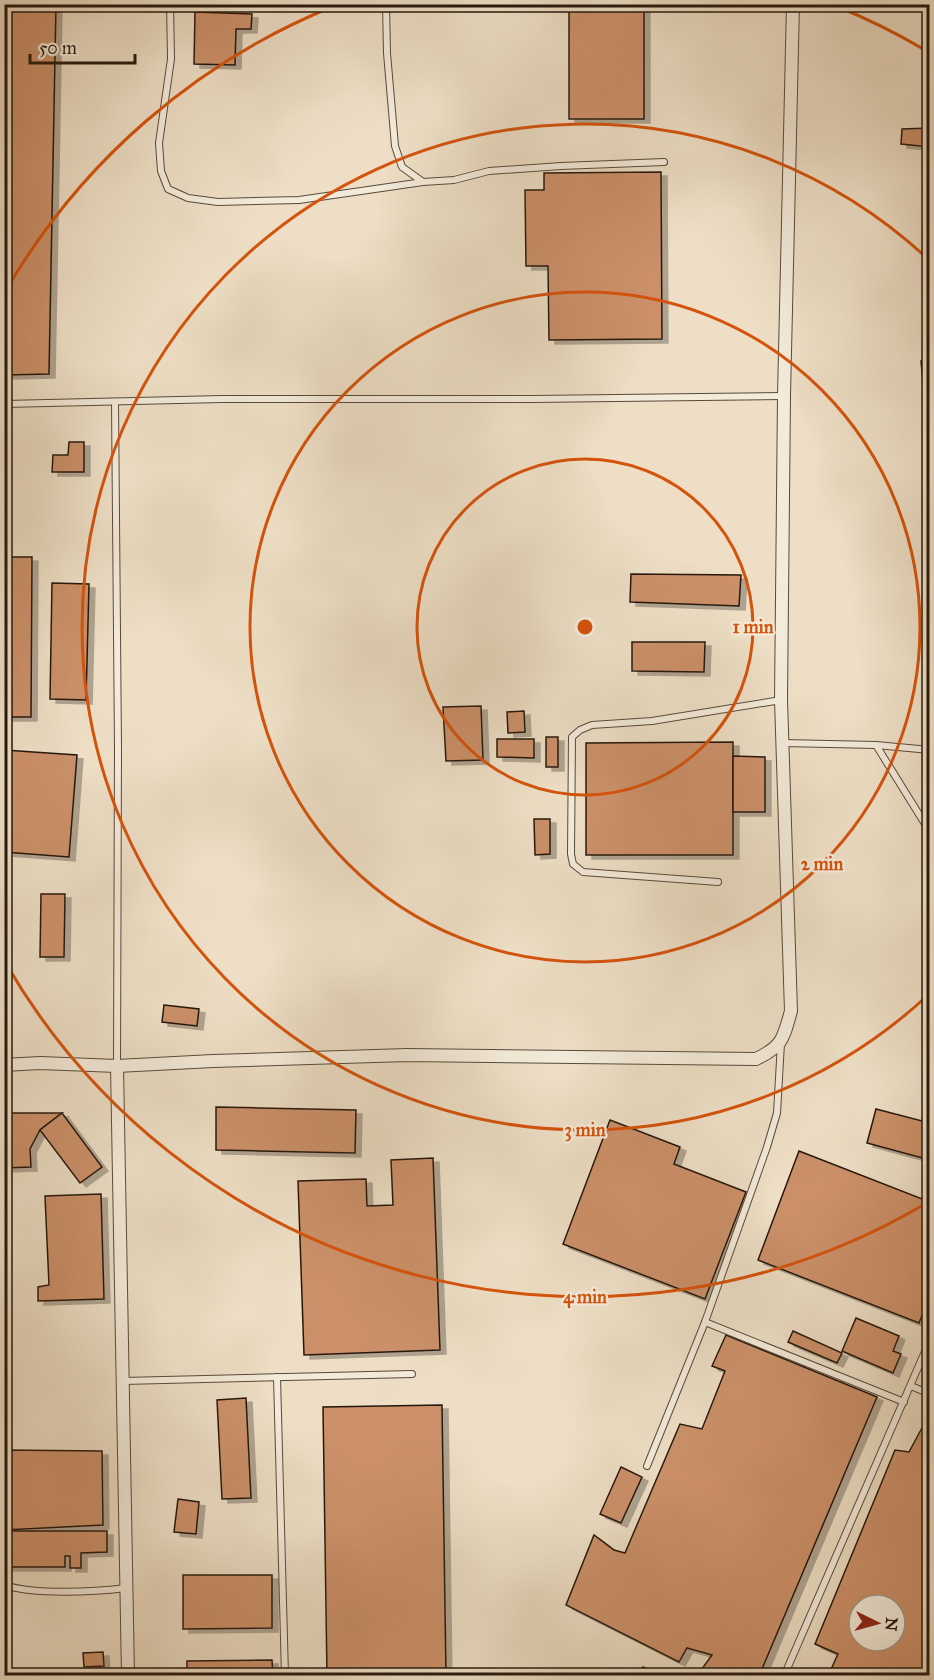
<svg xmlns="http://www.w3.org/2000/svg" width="934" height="1680" font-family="'IM FELL Great Primer',serif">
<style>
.building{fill:#cb9069;stroke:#27190d;stroke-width:1.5;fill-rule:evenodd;filter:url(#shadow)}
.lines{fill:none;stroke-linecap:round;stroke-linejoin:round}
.service-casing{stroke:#584a3b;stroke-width:8}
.minor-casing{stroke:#584a3b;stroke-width:14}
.service{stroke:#f3ead9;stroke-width:6}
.minor{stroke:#f3ead9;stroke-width:12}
.ring{fill:none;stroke:#d5530c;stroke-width:3}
.centre{fill:#d5530c;stroke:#f3ead9;stroke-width:3}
.ring-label{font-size:18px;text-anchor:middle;font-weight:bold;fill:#d5530c;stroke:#f3ead9;stroke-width:4.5;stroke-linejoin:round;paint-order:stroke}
</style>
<defs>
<filter id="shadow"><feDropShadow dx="6" dy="4" stdDeviation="0" flood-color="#0004"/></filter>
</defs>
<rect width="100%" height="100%" fill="#eddec5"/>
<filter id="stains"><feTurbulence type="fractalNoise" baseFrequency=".00333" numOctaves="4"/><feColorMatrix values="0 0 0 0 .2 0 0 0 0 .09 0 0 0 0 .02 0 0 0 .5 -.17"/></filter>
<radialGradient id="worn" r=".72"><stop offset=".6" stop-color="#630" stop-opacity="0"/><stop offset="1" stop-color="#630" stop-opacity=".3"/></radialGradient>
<g class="building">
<polygon points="4,4 56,4 49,374 4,375"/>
<rect x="569" y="4" width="75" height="115"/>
<polygon points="195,12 252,14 251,29 236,29 235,65 194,64"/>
<polygon points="930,128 930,147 901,144 902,129"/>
<polygon points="661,172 662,339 549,340 548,266 526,266 525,190 544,190 544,173"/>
<polygon points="921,361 930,361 930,382 923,382"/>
<polygon points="69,442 84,442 84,472 52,472 53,455 68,455"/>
<polygon points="4,557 32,557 31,717 4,717"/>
<polygon points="631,574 741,575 739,606 630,602"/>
<polygon points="52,583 89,584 86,700 50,699"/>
<polygon points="632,642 705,642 704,672 632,671"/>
<polygon points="481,706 483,760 446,761 443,707"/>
<polygon points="524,711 525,732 508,733 507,712"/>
<rect x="546" y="737" width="12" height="30"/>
<polygon points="497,739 534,739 534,758 497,757"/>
<polygon points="733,742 733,855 586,855 586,743"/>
<polygon points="4,750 77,755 69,857 4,852"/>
<polygon points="733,756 765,757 765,812 733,812"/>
<polygon points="534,819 550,819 550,854 535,855"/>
<polygon points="41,894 65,894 64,957 40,957"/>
<polygon points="164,1005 199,1009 197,1026 162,1022"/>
<polygon points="216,1107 356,1110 355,1153 216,1150"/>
<polygon points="876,1109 930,1123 930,1160 867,1143"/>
<polygon points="4,1113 62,1113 40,1130 30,1149 31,1167 4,1168"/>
<polygon points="62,1113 102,1167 80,1183 40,1130"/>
<polygon points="610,1120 680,1147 674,1164 746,1192 705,1299 563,1244"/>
<polygon points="799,1151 930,1202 930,1295 919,1323 758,1260"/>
<polygon points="433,1158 440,1350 304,1355 298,1181 366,1179 367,1206 393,1205 391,1160"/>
<polygon points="101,1194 104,1299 38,1301 38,1287 49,1285 45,1196"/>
<polygon points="856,1318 899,1336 893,1351 901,1354 893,1373 842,1351"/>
<polygon points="793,1331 842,1353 837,1363 788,1342"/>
<polygon points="726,1335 877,1397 759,1676 704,1676 699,1673 712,1655 687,1648 679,1662 566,1605 594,1535 614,1550 625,1553 680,1424 702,1429 725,1371 712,1366"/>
<polygon points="246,1398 251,1498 222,1499 217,1400"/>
<polygon points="442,1405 446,1676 327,1676 323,1407"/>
<path d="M 930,1413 L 930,1676 L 828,1676 L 838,1654 L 815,1644 L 895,1450 L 909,1452 ZM 859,1605 L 895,1605 L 895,1641 L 859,1641 Z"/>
<polygon points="4,1450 102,1451 103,1525 4,1530"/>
<polygon points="621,1467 642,1477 621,1523 600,1514"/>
<polygon points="178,1499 199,1502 196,1534 174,1532"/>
<polygon points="4,1531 107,1531 107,1552 81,1553 81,1568 70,1568 70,1556 65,1556 65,1567 4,1567"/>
<polygon points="183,1575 272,1575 272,1628 183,1629"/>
<polygon points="103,1652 104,1666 84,1667 83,1653"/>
<polygon points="272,1660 273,1676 187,1676 187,1661"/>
<polygon points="643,1667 662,1676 639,1676"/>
</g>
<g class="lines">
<defs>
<g id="service">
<polyline points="170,4 171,59 159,143 161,171 168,189 188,198 218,202 299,200 423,182"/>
<polyline points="386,4 387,53 395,146 402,167 423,182 454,180 489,171 561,166 664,162"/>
<polyline points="115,402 118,748 117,1066"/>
<polyline points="4,404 222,399 532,399 784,396"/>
<polyline points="783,743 876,745 930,750"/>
<polyline points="876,745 930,832"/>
<polyline points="718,882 583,872 573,864 571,854 572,737 580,730 592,725 652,721 781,700"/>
<polyline points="705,1322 904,1402"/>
<polyline points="277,1377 285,1676"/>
<polyline points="123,1381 412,1374"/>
<polyline points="911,1386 930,1394"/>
<polyline points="647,1466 705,1322 767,1147 777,1113 781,1043"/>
<path d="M 4,1585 C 35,1595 94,1592 126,1588"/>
<polyline points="784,1676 930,1340"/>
</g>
<g id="minor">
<path d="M 4,1065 L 40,1063 L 117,1066 L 213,1061 L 407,1055 L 756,1059 C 783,1046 783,1039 791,1011 L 781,700 L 784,396 L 793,4"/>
<polyline points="117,1066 128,1676"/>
</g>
</defs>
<use href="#service" class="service-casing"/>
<use href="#minor" class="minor-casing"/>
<use href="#service" class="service"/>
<use href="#minor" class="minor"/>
</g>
<g class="ring">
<circle cx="585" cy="627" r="168"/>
<circle cx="585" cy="627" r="335"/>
<path d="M928 995A503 503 0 1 1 928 259"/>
<path d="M925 1204A670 670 0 0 1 5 962M5 292A670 670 0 0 1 334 6M836 6A670 670 0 0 1 925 50"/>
</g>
<circle cx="585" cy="627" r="9" class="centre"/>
<g class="ring-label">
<text x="753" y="633">1 min</text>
<text x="822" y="870">2 min</text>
<text x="585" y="1136">3 min</text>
<text x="585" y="1303">4 min</text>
</g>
<rect width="934" height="1680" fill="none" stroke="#eddec5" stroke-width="24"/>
<rect x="6" y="6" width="922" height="1668" fill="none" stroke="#27190d" stroke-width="3"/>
<rect x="12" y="12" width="910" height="1656" fill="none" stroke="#27190d" stroke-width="1.5"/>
<g transform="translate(877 1623) rotate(95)"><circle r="28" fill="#f3ead9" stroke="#a19687" stroke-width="1.5"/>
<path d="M0-4.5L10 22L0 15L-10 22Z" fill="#8f2418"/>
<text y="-9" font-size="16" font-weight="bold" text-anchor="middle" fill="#27190d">N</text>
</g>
<path d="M30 54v9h105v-9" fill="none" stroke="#27190d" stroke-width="3"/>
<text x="39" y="54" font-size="18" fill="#27190d" stroke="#f3ead9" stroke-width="4.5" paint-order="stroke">50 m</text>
<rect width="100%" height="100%" filter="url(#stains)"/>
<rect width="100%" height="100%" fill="url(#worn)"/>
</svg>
